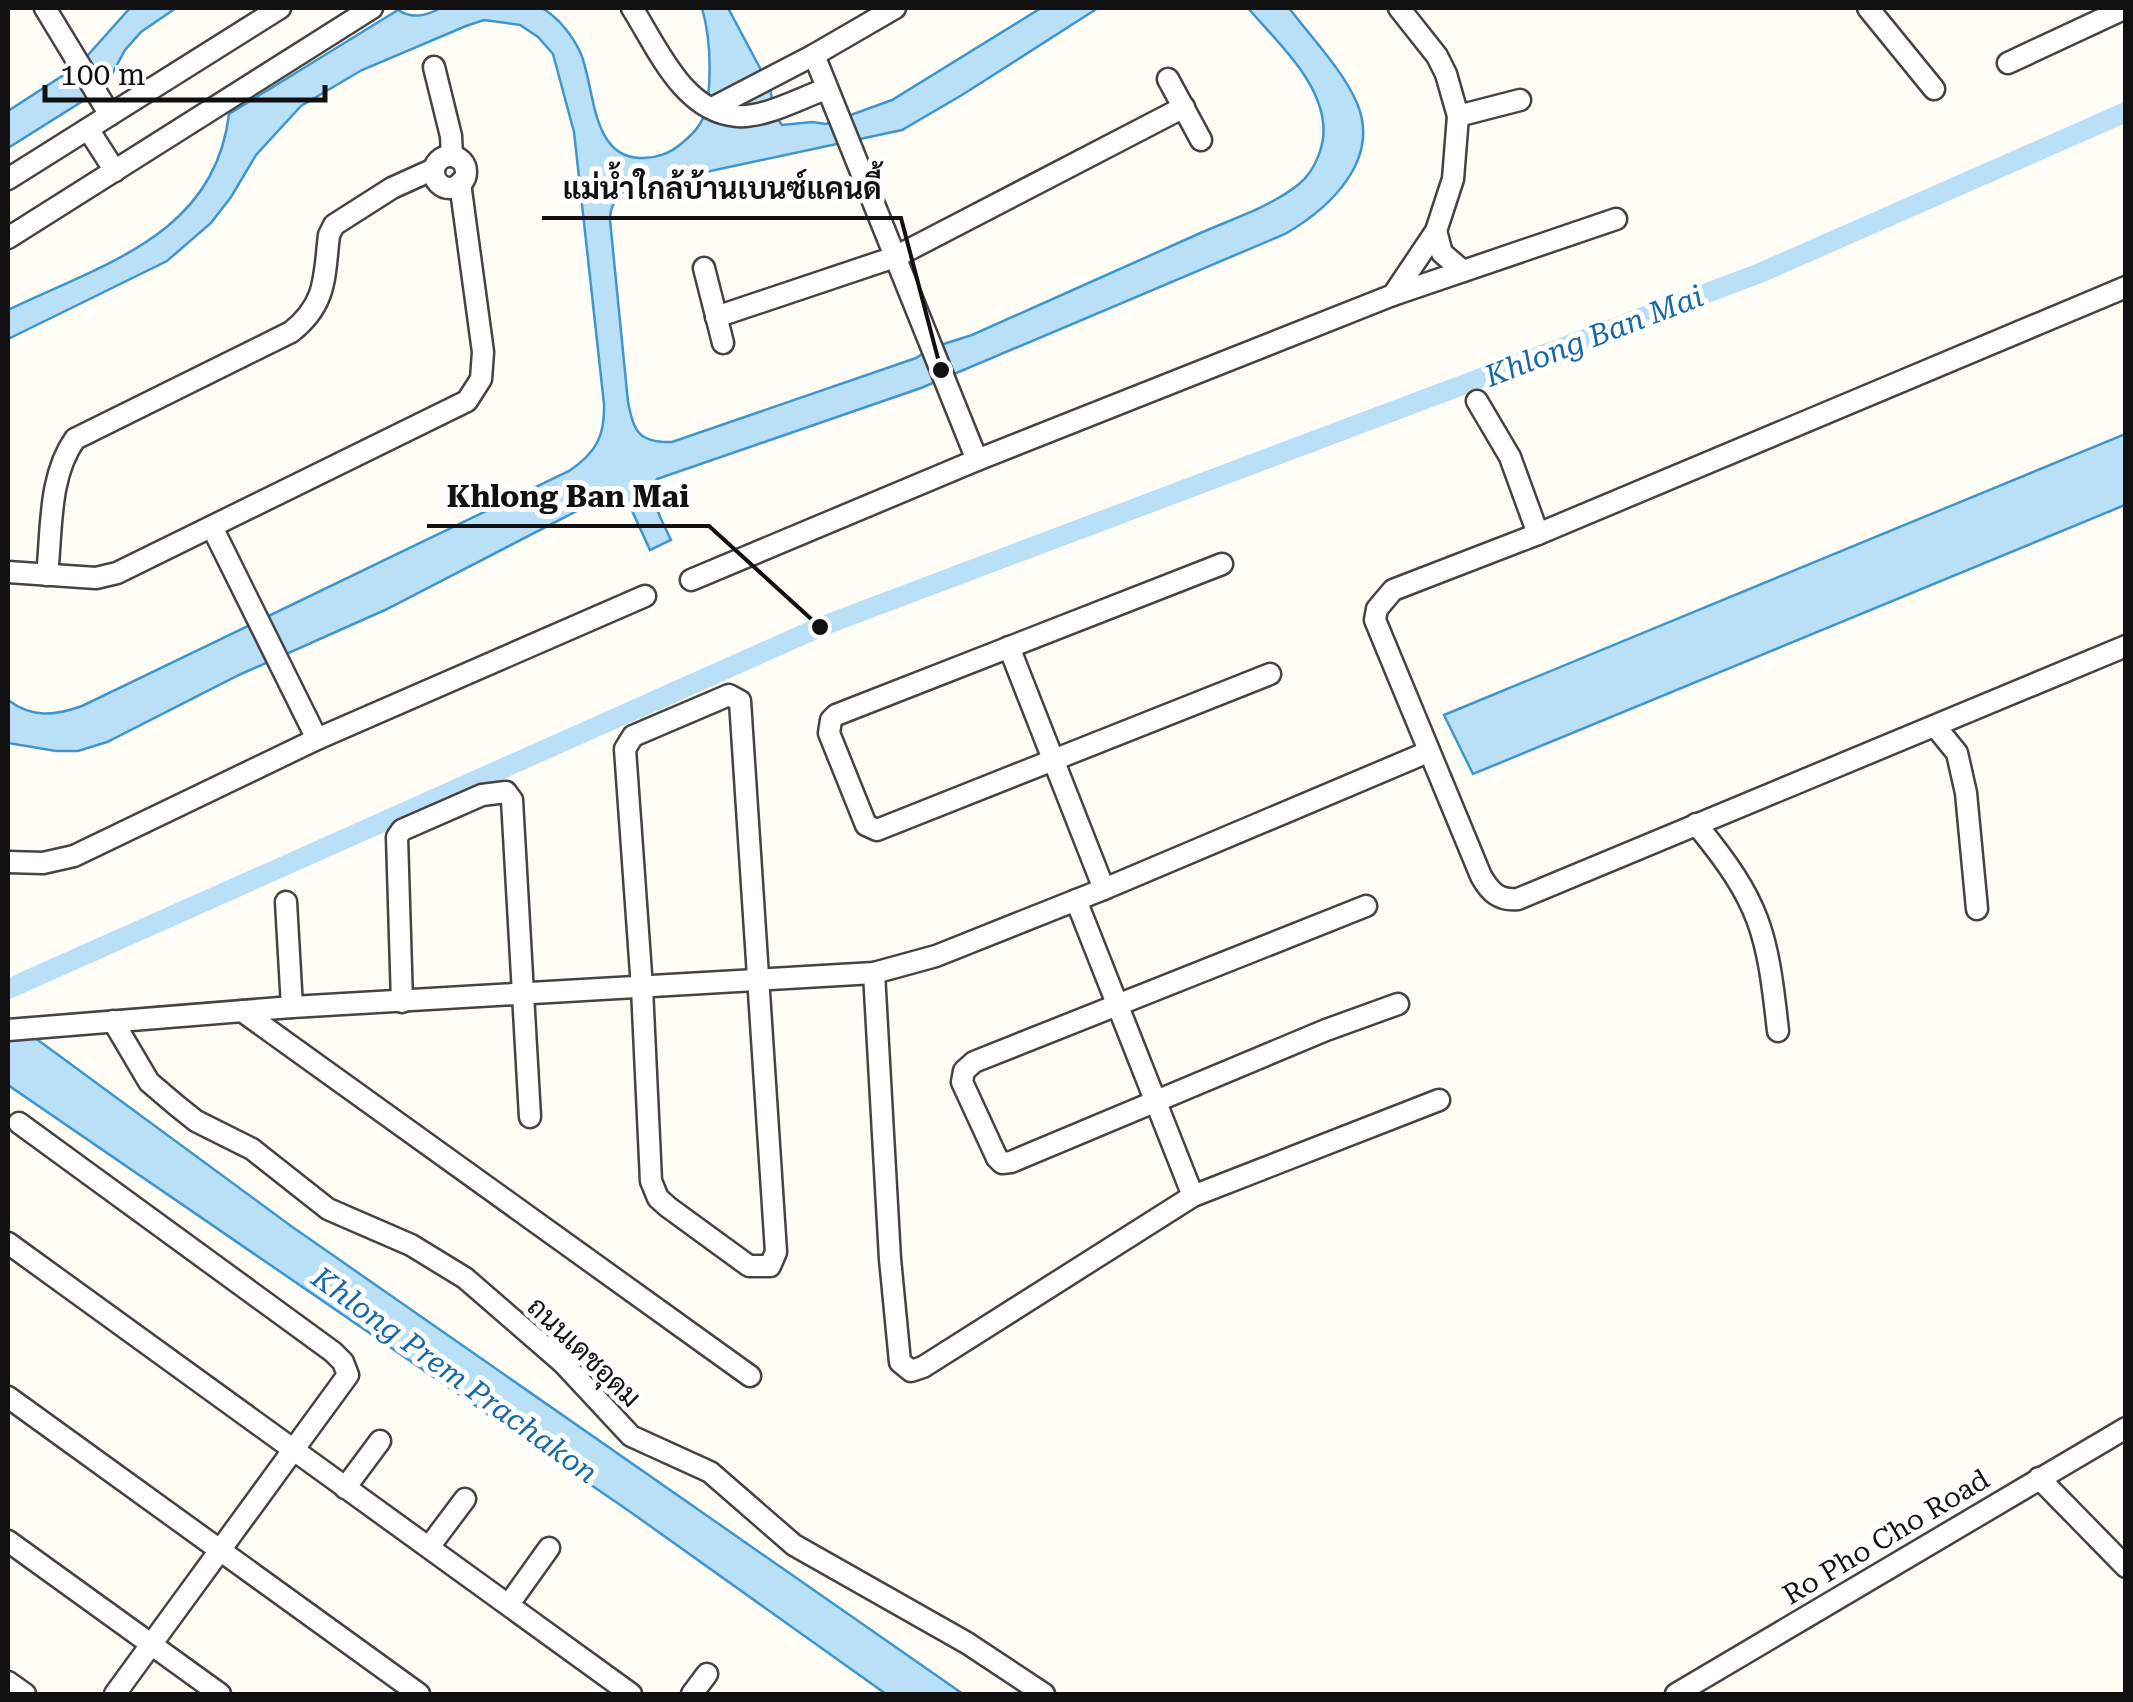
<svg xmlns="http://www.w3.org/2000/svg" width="2133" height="1702" font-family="'Roboto Serif',Sarabun,serif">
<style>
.water{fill:#b9e0f7;stroke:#3f96cf;stroke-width:2.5}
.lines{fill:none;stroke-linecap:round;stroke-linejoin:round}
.canal{stroke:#b9e0f7;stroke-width:20}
.minor-casing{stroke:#444;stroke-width:25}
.minor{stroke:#fff;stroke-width:20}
.labels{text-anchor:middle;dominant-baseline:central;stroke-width:10;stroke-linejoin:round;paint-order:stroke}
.street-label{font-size:28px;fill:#111;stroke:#fff}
.water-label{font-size:30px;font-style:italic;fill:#1768a6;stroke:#fff}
.leader{fill:none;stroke:#111;stroke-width:4}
.callout-dot{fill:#111;stroke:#fff;stroke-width:4}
.callout-label{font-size:30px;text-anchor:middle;font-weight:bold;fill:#111;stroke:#fff;stroke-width:10;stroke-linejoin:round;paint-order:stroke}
</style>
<rect width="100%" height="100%" fill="#fffdf5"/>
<g class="water">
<polygon points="130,8 176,8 141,32 125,50 105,87 8,148 8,111 79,65"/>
<path d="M 441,8 L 542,8 C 559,18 573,36 581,54 C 595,88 591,157 640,158 C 655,159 671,153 682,143 C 697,131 706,119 708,99 C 711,69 710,36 702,8 L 728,8 L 769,85 L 776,117 L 782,125 L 812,122 L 826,124 L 892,100 L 1041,8 L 1098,8 L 962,95 L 902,130 L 664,181 L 625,190 C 615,199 610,207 610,220 L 628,402 C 634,432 639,443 672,442 L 916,358 L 931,348 L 972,335 C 1047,302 1121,268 1196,235 C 1229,220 1271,207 1299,184 C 1316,170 1326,143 1323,122 C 1318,78 1275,40 1248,8 L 1289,8 C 1311,37 1342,69 1357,103 C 1381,160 1330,208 1285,234 L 921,388 L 657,479 C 647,498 663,522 671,540 L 650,550 L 629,504 L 618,496 L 602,498 L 385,610 L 239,675 L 107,742 L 78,751 L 56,751 L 8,743 L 8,700 C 32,718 54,716 82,706 L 569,471 C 596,453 605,436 604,404 L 574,132 L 553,54 L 538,37 L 520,25 L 484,20 L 466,26 L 362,70 L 301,106 L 256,155 L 231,197 L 211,223 L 167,261 L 8,339 L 8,310 C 103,264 215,235 229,114 L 398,10 C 413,20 427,15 441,8 Z"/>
<polygon points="2125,434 2125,505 1473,774 1444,715"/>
<polygon points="8,1018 291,1226 963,1694 886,1694 629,1511 8,1085"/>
</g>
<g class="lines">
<polyline class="canal" points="8,989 820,627 1760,273 2126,112"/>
<defs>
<g id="minor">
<polyline points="45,8 110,115"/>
<path d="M 632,8 C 657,47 683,112 737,116 C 765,118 800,98 826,89"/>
<polyline points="895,8 814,55 977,460"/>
<polyline points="1868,8 1934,89"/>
<polyline points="2008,63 2126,8"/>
<polyline points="434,67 451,136 452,156"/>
<polyline points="1168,79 1201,140"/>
<polyline points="712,108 814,55"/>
<polyline points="1458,116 1520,100"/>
<polyline points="88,129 115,171"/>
<circle cx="450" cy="172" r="16"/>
<polyline points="8,179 280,8"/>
<polyline points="1436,231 1442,253 1463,271"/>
<polyline points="8,238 372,8"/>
<polyline points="704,268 723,343"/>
<path d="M 2126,287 L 1538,534 L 1393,590 L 1377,609 L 1375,620 L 1481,876 C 1490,892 1499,901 1518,899 L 2126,646"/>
<polyline points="1393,295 1436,231 1453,179 1458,116 1446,74 1437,56 1399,8"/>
<polyline points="716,317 895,257 1184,107"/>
<polyline points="1477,401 1510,457 1538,534"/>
<polyline points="212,527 317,739"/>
<polyline points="1222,564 836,715 831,720 829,733 866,825 877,830 1270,674"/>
<polyline points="8,572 96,578 117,573 467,401 481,379 483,352 460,183"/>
<path d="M 47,575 C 52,531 48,477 75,439 L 291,332 C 327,304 324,277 329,235 L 334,225 L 392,188 L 434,169"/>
<polyline points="691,580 977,460 1393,295 1616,219"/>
<polyline points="1009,647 1104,889"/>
<polygon points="729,695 740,701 776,1252 770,1266 749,1266 668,1207 658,1198 651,1181 642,988 625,749 633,736"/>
<polyline points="1935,726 1957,753 1966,793 1977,909"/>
<path d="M 1696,824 C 1761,903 1767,931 1778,1031"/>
<polyline points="8,862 43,863 74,856 317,739 645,596"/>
<polyline points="1076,900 1193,1196"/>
<polyline points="286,902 292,1007"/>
<polyline points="1366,906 974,1062 964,1071 962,1082 997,1158 1002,1163 1011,1162 1326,1030 1398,1004"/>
<polyline points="874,973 890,1259 900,1362 911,1371 923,1367 1193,1196 1439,1100"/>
<polyline points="402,1002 397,837 402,830 482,795 506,792 512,800 530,1117"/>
<polyline points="242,1011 750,1376"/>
<polyline points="113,1021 149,1082 176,1105 196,1121 252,1149 328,1209 411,1245 465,1278 563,1363 631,1436 710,1472 794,1545 967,1643 1044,1694"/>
<polyline points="8,1030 292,1007 874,973 936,956 1104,889 1428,752"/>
<polyline points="19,1123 333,1352 343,1362 348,1375 115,1694"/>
<polyline points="8,1243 631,1694"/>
<polyline points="8,1397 419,1694"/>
<polyline points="2039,1478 2126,1567"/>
<polyline points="345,1488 380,1441"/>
<polyline points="8,1541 220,1694"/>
<polyline points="429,1547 465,1499"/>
<polyline points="509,1604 549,1548"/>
<polyline points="8,1682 25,1694"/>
<polyline points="692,1694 707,1674"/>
<polyline points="1676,1694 2126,1428"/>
</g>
</defs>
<use href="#minor" class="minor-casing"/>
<use href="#minor" class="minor"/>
</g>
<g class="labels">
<g class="street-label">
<text transform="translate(584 1352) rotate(44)">ถนนเดชอุดม</text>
<text transform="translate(1886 1537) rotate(-31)">Ro Pho Cho Road</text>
</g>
<g class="water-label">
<text transform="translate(1594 336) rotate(-21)">Khlong Ban Mai</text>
<text transform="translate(455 1375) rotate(36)">Khlong Prem Prachakon</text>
</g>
</g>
<path class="leader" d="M941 370L901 218H542M820 627L709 526H427"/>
<g class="callout-dot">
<circle cx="941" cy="370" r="10"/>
<circle cx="820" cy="627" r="10"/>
</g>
<g class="callout-label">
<text x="722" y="199">แม่น้ำใกล้บ้านเบนซ์แคนดี้</text>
<text x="568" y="507">Khlong Ban Mai</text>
</g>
<rect width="2133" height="1702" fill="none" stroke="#111111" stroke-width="20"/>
<path d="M45 85v15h280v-15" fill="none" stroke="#111111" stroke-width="5"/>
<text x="60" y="85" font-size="30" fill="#111111" stroke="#ffffff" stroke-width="8" paint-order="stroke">100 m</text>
</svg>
